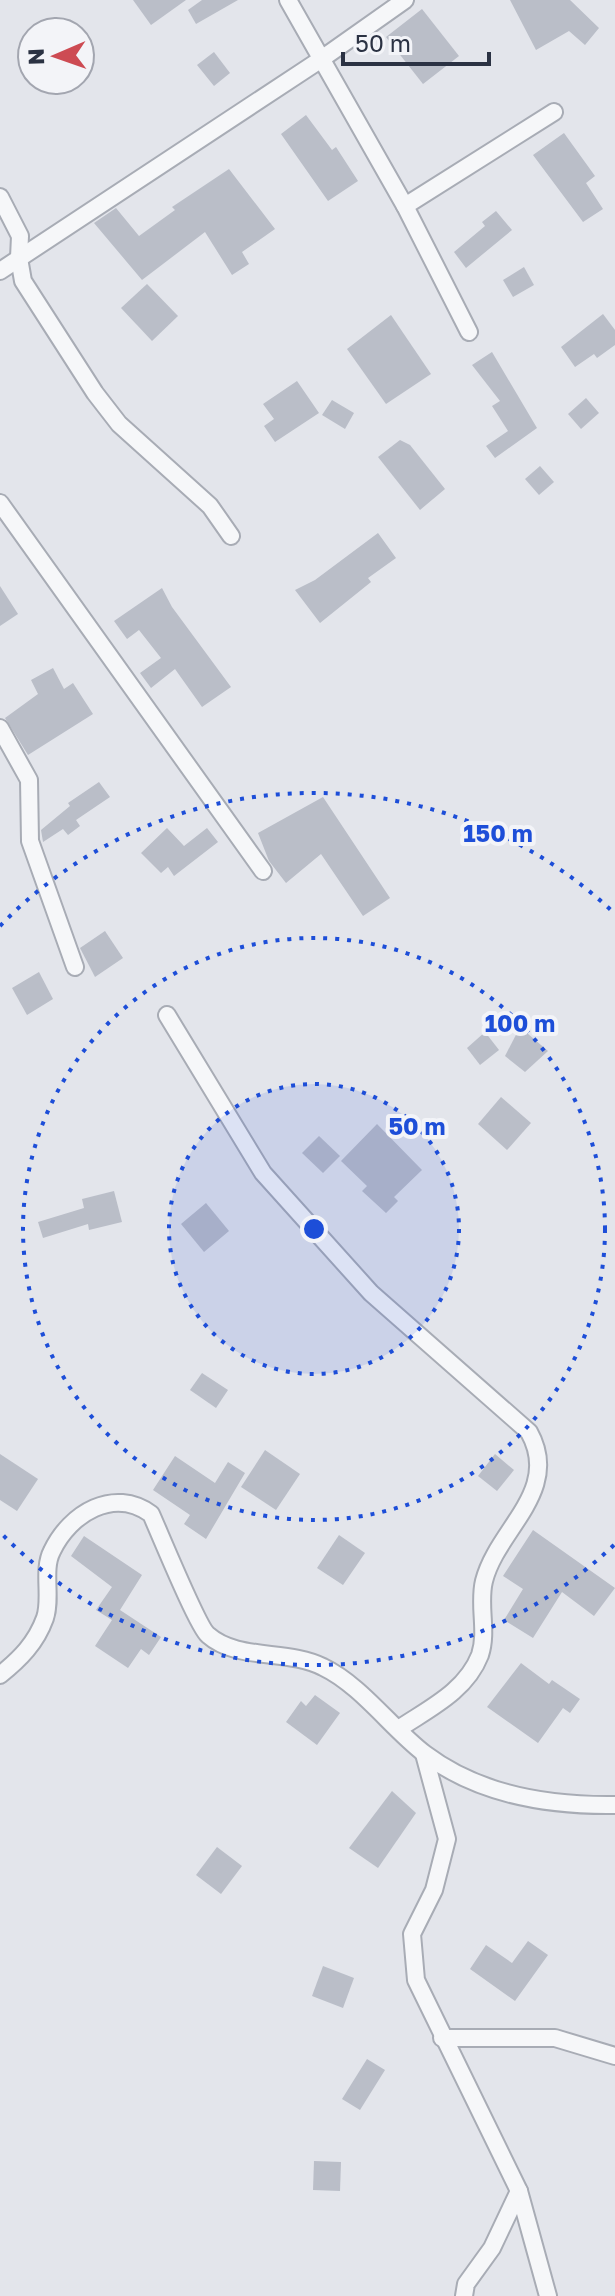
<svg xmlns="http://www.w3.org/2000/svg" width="615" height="2296" font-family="'Golos Text',sans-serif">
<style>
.building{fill:#babec8}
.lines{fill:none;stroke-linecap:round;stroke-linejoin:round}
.street-casing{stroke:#a8acb5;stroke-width:20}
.street{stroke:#f6f7f9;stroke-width:16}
.ring{fill:none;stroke:#1d4ed8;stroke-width:4;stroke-dasharray:4 8}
.centre{fill:#1d4ed8;stroke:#f3f4f8;stroke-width:4}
.ring-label{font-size:24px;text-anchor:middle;font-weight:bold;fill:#1d4ed8;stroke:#f3f4f8;stroke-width:8;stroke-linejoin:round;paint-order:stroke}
</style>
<rect width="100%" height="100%" fill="#e3e5eb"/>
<g class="building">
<polygon points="133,0 186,0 151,25"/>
<polygon points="202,0 238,0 196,24 188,10"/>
<polygon points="510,0 570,0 599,28 585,45 569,31 536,50"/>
<polygon points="422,9 459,56 423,84 386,37"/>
<polygon points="214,52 230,73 214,86 197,65"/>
<polygon points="306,115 332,150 336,147 358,181 328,201 281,134"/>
<polygon points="564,133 595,176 586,183 603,209 583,222 533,155"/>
<polygon points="229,169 275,229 242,252 249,264 232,275 205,232 142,280 94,223 116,208 139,236 175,210 172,207"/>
<polygon points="496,211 512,230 466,268 454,252 485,226 482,222"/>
<polygon points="524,267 534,285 513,297 503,280"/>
<polygon points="147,284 178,316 152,341 121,308"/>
<polygon points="603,314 615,330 615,345 597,358 594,354 575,367 561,347"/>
<polygon points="391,315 431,374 386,404 347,349"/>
<polygon points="492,352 537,428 495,458 486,446 508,431 492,406 500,401 472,365"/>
<polygon points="297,381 319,413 275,442 264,426 274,419 263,404"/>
<polygon points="586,398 599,413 581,429 568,414"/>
<polygon points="332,400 354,413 345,429 322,415"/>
<polygon points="400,440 410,445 445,489 420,510 378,457"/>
<polygon points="540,466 554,482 539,495 525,479"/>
<polygon points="378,533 396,558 368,578 371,582 320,623 295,590 315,580"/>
<polygon points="0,586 18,614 0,626"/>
<polygon points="162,588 172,607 231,687 202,707 175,669 151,688 140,673 161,658 139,630 127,639 114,621"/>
<polygon points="53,668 64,689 73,683 93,714 28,755 5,718 38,694 31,680"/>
<polygon points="99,782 110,797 76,820 80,826 68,835 63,829 43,842 41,830 70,806 68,803"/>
<polygon points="323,797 390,898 363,916 321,854 286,883 269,861 258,833"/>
<polygon points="167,828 184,846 207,828 218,842 174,876 168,867 161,873 141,853"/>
<polygon points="105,931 123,958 95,977 80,948"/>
<polygon points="39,972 53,999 27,1015 12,988"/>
<polygon points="520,1027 548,1051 525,1072 505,1056"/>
<polygon points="485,1032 499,1050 480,1065 467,1048"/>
<polygon points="501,1097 531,1123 507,1150 478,1124"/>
<polygon points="377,1124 422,1170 394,1197 398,1201 386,1213 362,1191 367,1186 341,1161"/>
<polygon points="319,1136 340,1156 323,1173 302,1153"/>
<polygon points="114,1191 122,1222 89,1230 88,1224 43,1238 38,1222 84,1208 82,1199"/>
<polygon points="206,1203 229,1231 204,1252 181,1224"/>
<polygon points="202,1373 228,1390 216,1408 190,1390"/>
<polygon points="265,1450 300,1474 276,1510 241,1487"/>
<polygon points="0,1454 38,1479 17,1511 0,1500"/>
<polygon points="495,1454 514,1470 497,1491 478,1476"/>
<polygon points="175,1456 215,1483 228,1462 245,1473 206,1539 184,1524 190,1515 153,1490"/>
<polygon points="533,1530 615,1588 594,1616 562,1592 533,1638 504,1620 523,1589 503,1576"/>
<polygon points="339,1535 365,1553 343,1585 317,1568"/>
<polygon points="84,1536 142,1575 120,1610 161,1637 149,1655 141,1649 128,1668 95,1646 112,1620 96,1610 112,1587 71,1556"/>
<polygon points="521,1663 549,1684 552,1680 580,1699 570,1713 563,1708 538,1743 487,1707"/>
<polygon points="315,1695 340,1713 317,1745 286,1722 301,1701 306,1706"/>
<polygon points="392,1791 416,1813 378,1868 349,1848"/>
<polygon points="217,1847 242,1866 221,1894 196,1875"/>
<polygon points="528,1941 548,1955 515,2001 470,1969 486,1945 512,1963"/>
<polygon points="323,1966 354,1978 343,2008 312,1996"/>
<polygon points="367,2059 385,2070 360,2110 342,2099"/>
<polygon points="314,2161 341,2162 340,2191 313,2190"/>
</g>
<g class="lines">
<defs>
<g id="street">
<polyline points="288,0 405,206 469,332"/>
<polyline points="0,197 20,236 19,258 23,281 95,393 119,424 210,506 231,536"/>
<polyline points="405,206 554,112"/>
<polyline points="0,271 320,60 405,0"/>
<polyline points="0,503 263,871"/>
<polyline points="0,728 29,780 30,841 75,967"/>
<path d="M 167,1015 L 263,1173 L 371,1293 L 529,1432 C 562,1491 497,1529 484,1581 C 478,1605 488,1631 480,1655 C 466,1691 430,1708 400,1728"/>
<path d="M 0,1675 C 20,1659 36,1643 45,1618 C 52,1598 42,1570 52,1551 C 70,1513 114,1487 151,1514 C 160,1534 198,1627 208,1635 C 237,1661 288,1649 323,1667 C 361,1685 392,1729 425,1754 C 479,1795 549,1806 615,1805"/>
<polyline points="424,1754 447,1839 434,1890 412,1934 416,1980 519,2191 548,2296"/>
<polyline points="442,2038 555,2038 615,2056"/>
<polyline points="464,2296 466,2284 492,2248 519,2191"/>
</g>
</defs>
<use href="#street" class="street-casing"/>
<use href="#street" class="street"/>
</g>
<circle cx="314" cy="1229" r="145" fill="#1d4ed8" fill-opacity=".12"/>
<g class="ring">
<circle cx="314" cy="1229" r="145"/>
<circle cx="314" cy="1229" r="291"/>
<path d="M614 1545A436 436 0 0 1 0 1532M0 926A436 436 0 0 1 614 913"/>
</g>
<circle cx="314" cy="1229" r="12" class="centre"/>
<g class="ring-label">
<text x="498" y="842">150 m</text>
<text x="520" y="1032">100 m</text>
<text x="417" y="1135">50 m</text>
</g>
<g transform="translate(56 56) rotate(268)"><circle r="38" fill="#f3f4f8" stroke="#a3a6b0" stroke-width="2"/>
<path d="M0-6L14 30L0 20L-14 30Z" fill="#cd4b53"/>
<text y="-12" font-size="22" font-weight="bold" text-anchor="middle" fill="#2b3243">N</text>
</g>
<path d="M343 52v12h146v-12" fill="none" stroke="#2b3243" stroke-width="4"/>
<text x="355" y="52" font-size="24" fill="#2b3243" stroke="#f3f4f8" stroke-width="6" paint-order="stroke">50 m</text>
</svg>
